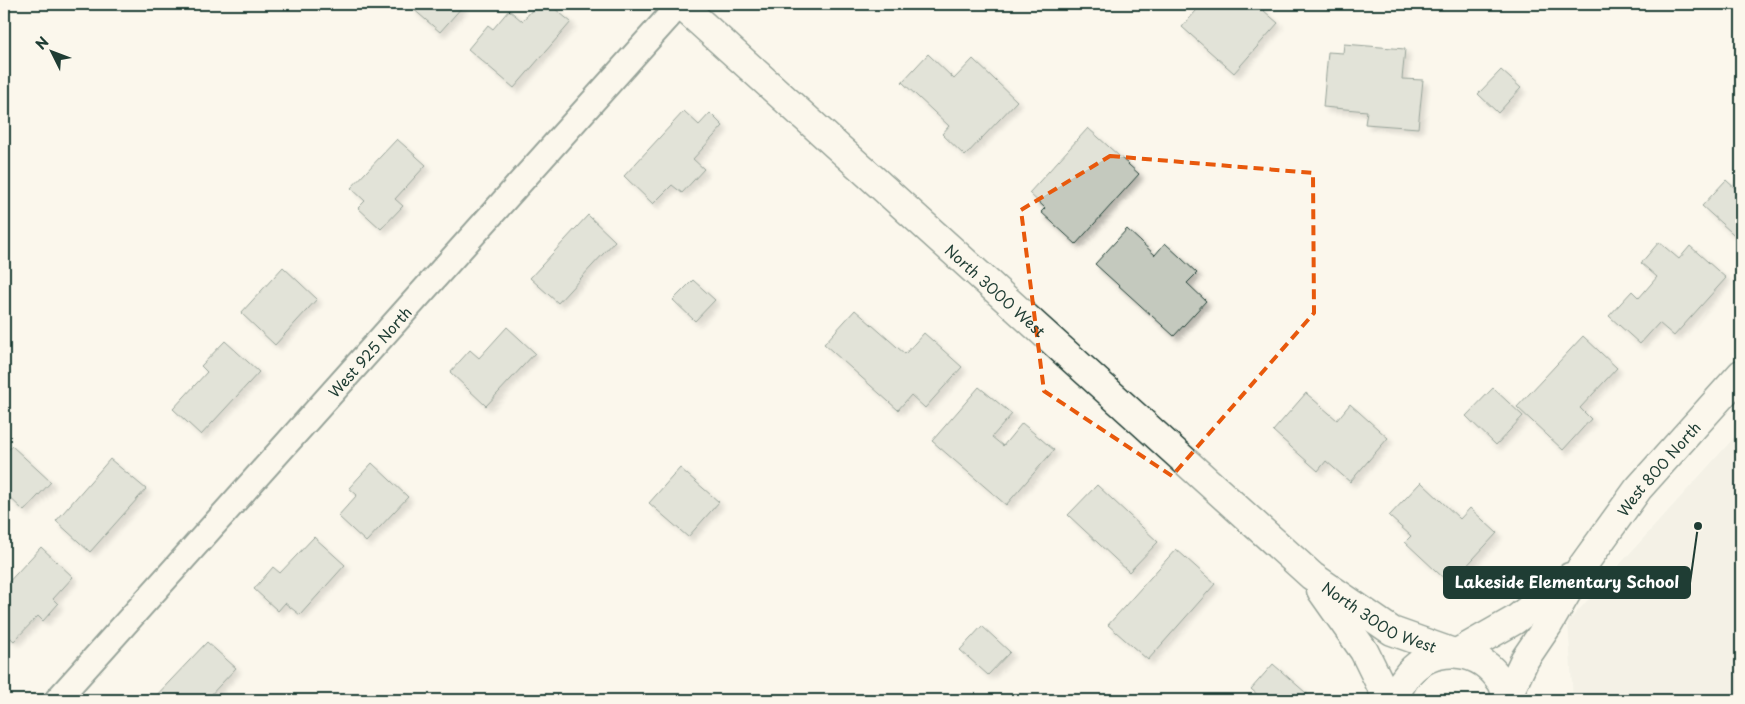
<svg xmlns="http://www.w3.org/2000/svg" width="1745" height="704" font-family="'Playpen Sans',sans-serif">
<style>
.built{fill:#eae9de}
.building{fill:#c4c9be;stroke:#1f3d34;filter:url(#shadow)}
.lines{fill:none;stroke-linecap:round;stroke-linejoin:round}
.minor-casing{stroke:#1f3d34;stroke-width:28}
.tertiary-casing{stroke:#1f3d34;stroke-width:31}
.secondary-casing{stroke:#1f3d34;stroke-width:31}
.minor{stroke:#fbf7ec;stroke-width:24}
.tertiary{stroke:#fbf7ec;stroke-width:28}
.secondary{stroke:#fbf7ec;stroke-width:28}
.marked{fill:none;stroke:#e8590c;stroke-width:4;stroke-dasharray:10 6;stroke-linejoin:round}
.labels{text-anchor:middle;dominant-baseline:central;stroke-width:4;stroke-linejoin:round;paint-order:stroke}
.street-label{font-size:15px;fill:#1f3d34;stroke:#fbf7ec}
.leader{fill:none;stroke:#1f3d34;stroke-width:2}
.callout-dot{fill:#1f3d34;stroke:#fbf7ec;stroke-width:2}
.callout{fill:#1f3d34;stroke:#1f3d34;stroke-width:2}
.callout-label{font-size:16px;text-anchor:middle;font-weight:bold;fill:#fff}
</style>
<defs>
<filter id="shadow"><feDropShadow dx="4.5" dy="4.5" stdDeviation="2.5" flood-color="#0004"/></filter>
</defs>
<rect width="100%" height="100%" fill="#fbf7ec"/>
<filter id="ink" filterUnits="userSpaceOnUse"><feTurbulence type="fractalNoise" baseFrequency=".02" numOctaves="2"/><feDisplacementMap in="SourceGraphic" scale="10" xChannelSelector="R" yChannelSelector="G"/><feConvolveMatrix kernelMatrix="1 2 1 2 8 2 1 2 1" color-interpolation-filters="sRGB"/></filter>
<g filter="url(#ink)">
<polygon class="built" points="1741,430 1741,700 1573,700 1568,622"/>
<g class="building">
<polygon points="416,4 460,4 463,6 440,32 412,8"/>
<polygon points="538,4 549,4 571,22 514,88 468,49 488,25 493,29 509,10 522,21"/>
<polygon points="1202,4 1256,4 1278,23 1234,73 1182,27"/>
<polygon points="1344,44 1405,49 1402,79 1423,80 1418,128 1365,124 1367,111 1323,107 1328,52 1343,53"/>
<polygon points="928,54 954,79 973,59 1017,101 965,156 942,134 949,126 902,82"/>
<polygon points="1501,70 1521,88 1498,113 1478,94"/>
<polygon points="684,111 699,125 710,113 723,126 693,159 704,169 682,193 672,185 653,204 624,176"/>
<polygon points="1088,128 1139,174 1076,244 1041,212 1045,208 1029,193"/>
<polygon points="397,139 426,165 395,199 403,206 381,229 358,208 365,201 351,188"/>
<polygon points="1726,180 1738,191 1741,188 1741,241 1702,206"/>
<polygon points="588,215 615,241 558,303 530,278"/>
<polygon points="1127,229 1155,255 1165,243 1197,273 1187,283 1206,301 1174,336 1095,264"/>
<polygon points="1659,242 1679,259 1690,246 1726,278 1674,336 1659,323 1640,344 1609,316 1632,291 1639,298 1657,277 1641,263"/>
<polygon points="283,267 317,299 275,345 241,313"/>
<polygon points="693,280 715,300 695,321 673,300"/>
<polygon points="855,310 905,354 924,333 962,367 925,408 911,395 898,410 824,344"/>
<polygon points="507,327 535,353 486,406 450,372 470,350 479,358"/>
<polygon points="1583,336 1617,368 1580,408 1591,419 1563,450 1517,407"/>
<polygon points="225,341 259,372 201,435 173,409 207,372 201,366"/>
<polygon points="979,387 1012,414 992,437 1003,446 1022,423 1054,450 1006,505 932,441"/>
<polygon points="1493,388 1523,416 1496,445 1466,416"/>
<polygon points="1306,393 1337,420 1350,404 1388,438 1350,482 1326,461 1318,471 1273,431"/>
<polygon points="12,446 51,482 24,511 4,492 4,455"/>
<polygon points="110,459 146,489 90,552 56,521"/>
<polygon points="372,463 408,497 366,542 338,516 357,495 349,488"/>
<polygon points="680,468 719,502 688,537 649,503"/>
<polygon points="1421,482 1460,519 1470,508 1497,533 1450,584 1405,542 1411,536 1389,516"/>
<polygon points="1097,485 1158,542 1129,572 1068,515"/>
<polygon points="314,537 345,565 300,615 285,603 278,611 254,589 273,567 280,573"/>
<polygon points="41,547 73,577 53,599 58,604 43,621 38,616 14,641 4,632 4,587"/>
<polygon points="1176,549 1215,584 1148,660 1108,625"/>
<polygon points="982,626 1010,652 988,675 960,650"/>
<polygon points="207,642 236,668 206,700 152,700"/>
<polygon points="1273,664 1314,700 1257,700 1260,697 1251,689"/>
</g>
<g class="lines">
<defs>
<g id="minor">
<path id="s1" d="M 57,700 L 680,4"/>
</g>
<g id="tertiary">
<polyline points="1457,653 1515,620 1570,577"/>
<path id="s2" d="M 1507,697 L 1525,659 L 1548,625 L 1581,568 L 1638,489 L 1741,374"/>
</g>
<g id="secondary">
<path id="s3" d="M 680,4 L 1312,576 L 1392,631 L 1451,652"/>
<polyline points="1321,590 1364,651 1388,700"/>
<path d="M 1396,700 C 1397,690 1403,680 1409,673 C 1433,646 1475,647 1497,676 C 1499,679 1502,682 1503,685 C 1505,690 1506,695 1507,700"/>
</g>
</defs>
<use href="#minor" class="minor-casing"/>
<use href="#tertiary" class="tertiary-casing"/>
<use href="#secondary" class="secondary-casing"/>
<use href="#minor" class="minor"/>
<use href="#tertiary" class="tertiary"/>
<use href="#secondary" class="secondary"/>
</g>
</g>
<path d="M0 0H1745V704H0ZM 1110,156 L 1313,173 L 1314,313 L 1172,476 L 1044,391 L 1021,210 Z" fill="#fbf7ec" fill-opacity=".55" fill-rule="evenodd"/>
<path class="marked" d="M 1110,156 L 1313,173 L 1314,313 L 1172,476 L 1044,391 L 1021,210 Z"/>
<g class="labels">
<g class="street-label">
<text stroke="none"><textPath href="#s3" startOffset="426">North 3000 West</textPath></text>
<text stroke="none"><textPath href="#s1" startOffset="468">West 925 North</textPath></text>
<text stroke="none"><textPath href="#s2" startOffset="275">West 800 North</textPath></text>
<text stroke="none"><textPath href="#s3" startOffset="932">North 3000 West</textPath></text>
</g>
</g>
<path class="leader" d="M1698 526L1690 583"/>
<circle class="callout-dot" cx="1698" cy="526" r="5"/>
<rect class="callout" x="1444" y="567" width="246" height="31" rx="5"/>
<g class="callout-label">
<text x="1567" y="588">Lakeside Elementary School</text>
</g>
<rect width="1745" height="704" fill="none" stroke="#fbf7ec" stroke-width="20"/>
<rect x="10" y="10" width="1725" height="684" fill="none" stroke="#1f3d34" stroke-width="2" filter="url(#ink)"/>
<g transform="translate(52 52) rotate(312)" stroke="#fbf7ec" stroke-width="4" paint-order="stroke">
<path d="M0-4L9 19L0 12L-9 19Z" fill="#1f3d34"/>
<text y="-8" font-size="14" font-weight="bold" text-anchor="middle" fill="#1f3d34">N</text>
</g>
</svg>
